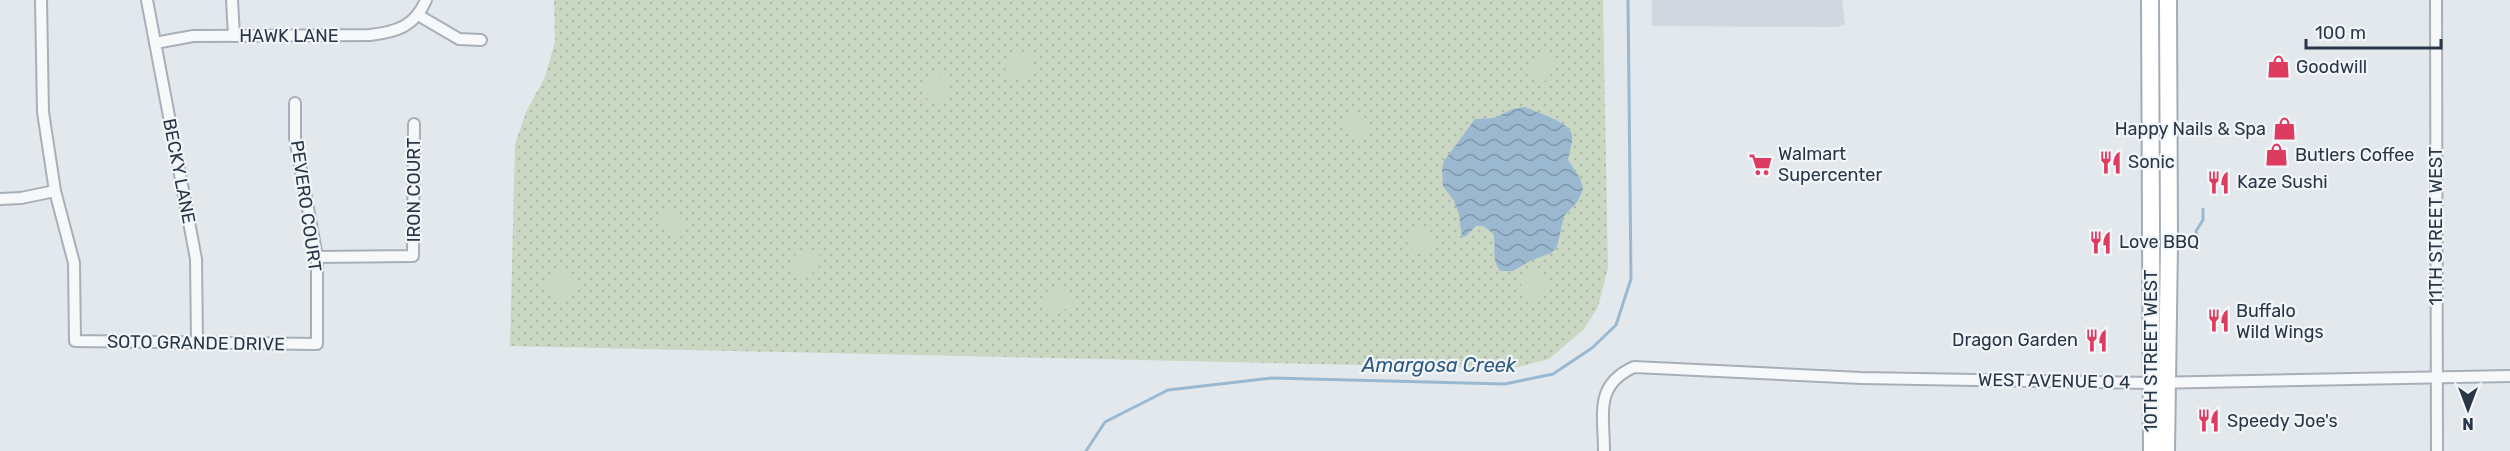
<svg xmlns="http://www.w3.org/2000/svg" width="2510" height="451" font-family="Rubik,sans-serif">
<style>
.built{fill:#d1d7df}
.grass{fill:url(#grass-dots)}
.park{fill:#cad8c3}
.water{fill:url(#water-waves)}
.lines{fill:none;stroke-linecap:round;stroke-linejoin:round}
.stream{stroke:#9ab9d0;stroke-width:3}
.street-casing{stroke:#a7afb8;stroke-width:14}
.primary-casing{stroke:#a1adba;stroke-width:20}
.street{stroke:#f6f8fa;stroke-width:10}
.primary{stroke:#fff;stroke-width:16}
.labels{text-anchor:middle;dominant-baseline:central;stroke-width:4.5;stroke-linejoin:round;paint-order:stroke}
.street-label{font-size:18px;fill:#283647;stroke:#f3f6f9}
.poi-label{font-size:18px;fill:#283647;stroke:#f3f6f9;text-anchor:start}
.water-label{font-size:20px;font-style:italic;fill:#2d5981;stroke:#f3f6f9}
</style>
<defs>
<pattern id="grass-dots" width="8" height="8" patternUnits="userSpaceOnUse" patternTransform="scale(1.5)"><rect width="8" height="8" fill="#cad8c3"/><path d="M2 2h.1M6 6h.1" fill="none" stroke="#aebaa9" stroke-width="1.8" stroke-linecap="round"/></pattern>
<pattern id="water-waves" width="16" height="10" patternUnits="userSpaceOnUse" patternTransform="scale(1.5)"><rect width="16" height="10" fill="#9ab9d0"/><path d="M0 5q4-4 8 0t8 0" fill="none" stroke="#7e97ab"/></pattern>
</defs>
<rect width="100%" height="100%" fill="#e3e8ed"/>
<polygon class="built" points="1652,0 1842,0 1845,24 1838,27 1652,26"/>
<polygon class="grass" points="554,0 1603,0 1608,268 1598,307 1584,329 1549,359 1518,367 1498,368 510,346 515,144 527,110 545,77 555,42"/>
<g class="park">
<circle cx="1019" cy="65" r="14"/>
<polygon points="1543,55 1548,55 1554,59 1554,71 1545,81 1532,80 1528,77 1527,69 1533,61"/>
<circle cx="936" cy="88" r="14"/>
<polygon points="1353,112 1360,113 1367,120 1370,131 1364,138 1353,136 1347,130 1346,118"/>
<polygon points="673,211 680,213 687,226 684,235 676,238 666,234 660,222 663,214"/>
<circle cx="1420" cy="239" r="13"/>
<path d="M 806,249 L 818,251 L 821,263 C 814,276 797,286 789,268 L 794,256 Z"/>
<circle cx="1535" cy="285" r="14"/>
<circle cx="562" cy="286" r="14"/>
<polygon points="1056,287 1063,288 1071,295 1072,304 1067,309 1053,310 1045,306 1045,293"/>
</g>
<path class="water" d="M 1525,107 C 1535,112 1572,122 1572,136 C 1573,141 1569,154 1568,160 L 1580,178 L 1583,189 L 1578,201 L 1564,216 L 1557,247 L 1551,253 L 1530,261 L 1513,271 L 1501,271 C 1490,261 1497,246 1493,233 L 1483,226 L 1476,226 L 1466,236 L 1462,237 L 1459,214 L 1454,201 L 1443,186 L 1442,169 L 1444,161 L 1475,119 L 1494,118 L 1513,109 Z"/>
<g class="lines">
<g class="stream">
<polyline points="2198,240 2196,231 2203,220 2203,209"/>
<polyline points="1086,451 1105,422 1168,390 1272,378 1505,384 1553,374 1592,348 1616,325 1631,279 1628,0"/>
</g>
<defs>
<g id="street">
<polyline points="41,0 43,112 55,191 74,263 75,341 317,344 317,257 295,138 295,103"/>
<polyline points="147,0 196,259 197,343"/>
<polyline points="232,0 234,36"/>
<polyline points="2436,0 2437,451"/>
<polyline points="418,15 459,39 481,40"/>
<path d="M 155,43 L 193,36 L 370,35 C 397,32 415,26 426,0"/>
<polyline points="0,199 21,198 55,191"/>
<polyline points="317,257 413,256 414,124"/>
<path d="M 1604,451 C 1604,414 1594,385 1634,367 L 1861,378 L 2151,383 L 2510,376"/>
</g>
<g id="primary">
<polyline points="2150,0 2152,451"/>
<polyline points="2166,451 2169,244 2168,0"/>
</g>
</defs>
<use href="#street" class="street-casing"/>
<use href="#primary" class="primary-casing"/>
<use href="#street" class="street"/>
<use href="#primary" class="primary"/>
</g>
<defs>
<symbol id="shop-bare" viewBox="-9 -9 18 18"><path d="M-5-2.5h2.3a2.7 3.5 0 0 1 5.4 0H5L5.5 6h-11ZM-1.5-2.5h3a1.5 2.3 0 0 0-3 0Z" fill="#de3b61" stroke="#f3f6f9" stroke-width="2.5" paint-order="stroke"/></symbol>
<symbol id="restaurant-bare" viewBox="-9 -9 18 18"><path d="M-5-6h1v4h1v-4h1v4h1v-4h1v5L-1.5 .5V6h-2V.5L-5-1ZM5-6V6H3V1.5H1.5Q1.5-4 5-6Z" fill="#de3b61" stroke="#f3f6f9" stroke-width="2.5" paint-order="stroke"/></symbol>
<symbol id="supermarket-bare" viewBox="-9 -9 18 18"><path d="M-6-5.5h2.5l.6 2H6L4.5 2H-2.5L-4.4-4H-6ZM-1.5 3.2a1.3 1.3 0 1 0 .1 0ZM3 3.2a1.3 1.3 0 1 0 .1 0Z" fill="#de3b61" stroke="#f3f6f9" stroke-width="2.5" paint-order="stroke"/></symbol>
</defs>
<g fill-rule="evenodd">
<use href="#shop-bare" x="2262" y="50" width="33" height="33"/>
<use href="#shop-bare" x="2268" y="112" width="33" height="33"/>
<use href="#shop-bare" x="2260" y="138" width="33" height="33"/>
<use href="#restaurant-bare" x="2094" y="146" width="33" height="33"/>
<use href="#supermarket-bare" x="1744" y="148" width="33" height="33"/>
<use href="#restaurant-bare" x="2202" y="166" width="33" height="33"/>
<use href="#restaurant-bare" x="2084" y="226" width="33" height="33"/>
<use href="#restaurant-bare" x="2202" y="304" width="33" height="33"/>
<use href="#restaurant-bare" x="2080" y="324" width="33" height="33"/>
<use href="#restaurant-bare" x="2192" y="404" width="33" height="33"/>
</g>
<g class="labels">
<g class="street-label">
<text x="289" y="36">HAWK LANE</text>
<text transform="translate(179 171) rotate(79)">BECKY LANE</text>
<text transform="translate(414 190) rotate(-90)">IRON COURT</text>
<text transform="translate(306 206) rotate(82)">PEVERO COURT</text>
<text transform="translate(2436 226) rotate(-90)">11TH STREET WEST</text>
<text transform="translate(196 343) rotate(1)">SOTO GRANDE DRIVE</text>
<text transform="translate(2151 351) rotate(-90)">10TH STREET WEST</text>
<text transform="translate(2054 381) rotate(1)">WEST AVENUE O 4</text>
</g>
<g class="poi-label">
<text x="2296" y="67">Goodwill</text>
<text x="2266" y="129" text-anchor="end">Happy Nails &amp; Spa</text>
<text x="1778" y="154">Walmart<tspan x="1778" dy="21">Supercenter</tspan></text>
<text x="2295" y="155">Butlers Coffee</text>
<text x="2128" y="162">Sonic</text>
<text x="2237" y="182">Kaze Sushi</text>
<text x="2119" y="242">Love BBQ</text>
<text x="2236" y="311">Buffalo<tspan x="2236" dy="21">Wild Wings</tspan></text>
<text x="2078" y="340" text-anchor="end">Dragon Garden</text>
<text x="2227" y="421">Speedy Joe's</text>
</g>
<g class="water-label">
<text x="1439" y="365">Amargosa Creek</text>
</g>
</g>
<g transform="translate(2468 409) rotate(180)" stroke="#f3f6f9" stroke-width="4.5" paint-order="stroke">
<path d="M0-4.5L10 22L0 15L-10 22Z" fill="#283647"/>
<text y="-9" font-size="16" font-weight="bold" text-anchor="middle" fill="#283647">N</text>
</g>
<path d="M2306 39v9h135v-9" fill="none" stroke="#283647" stroke-width="3"/>
<text x="2315" y="39" font-size="18" fill="#283647" stroke="#f3f6f9" stroke-width="4.5" paint-order="stroke">100 m</text>
</svg>
